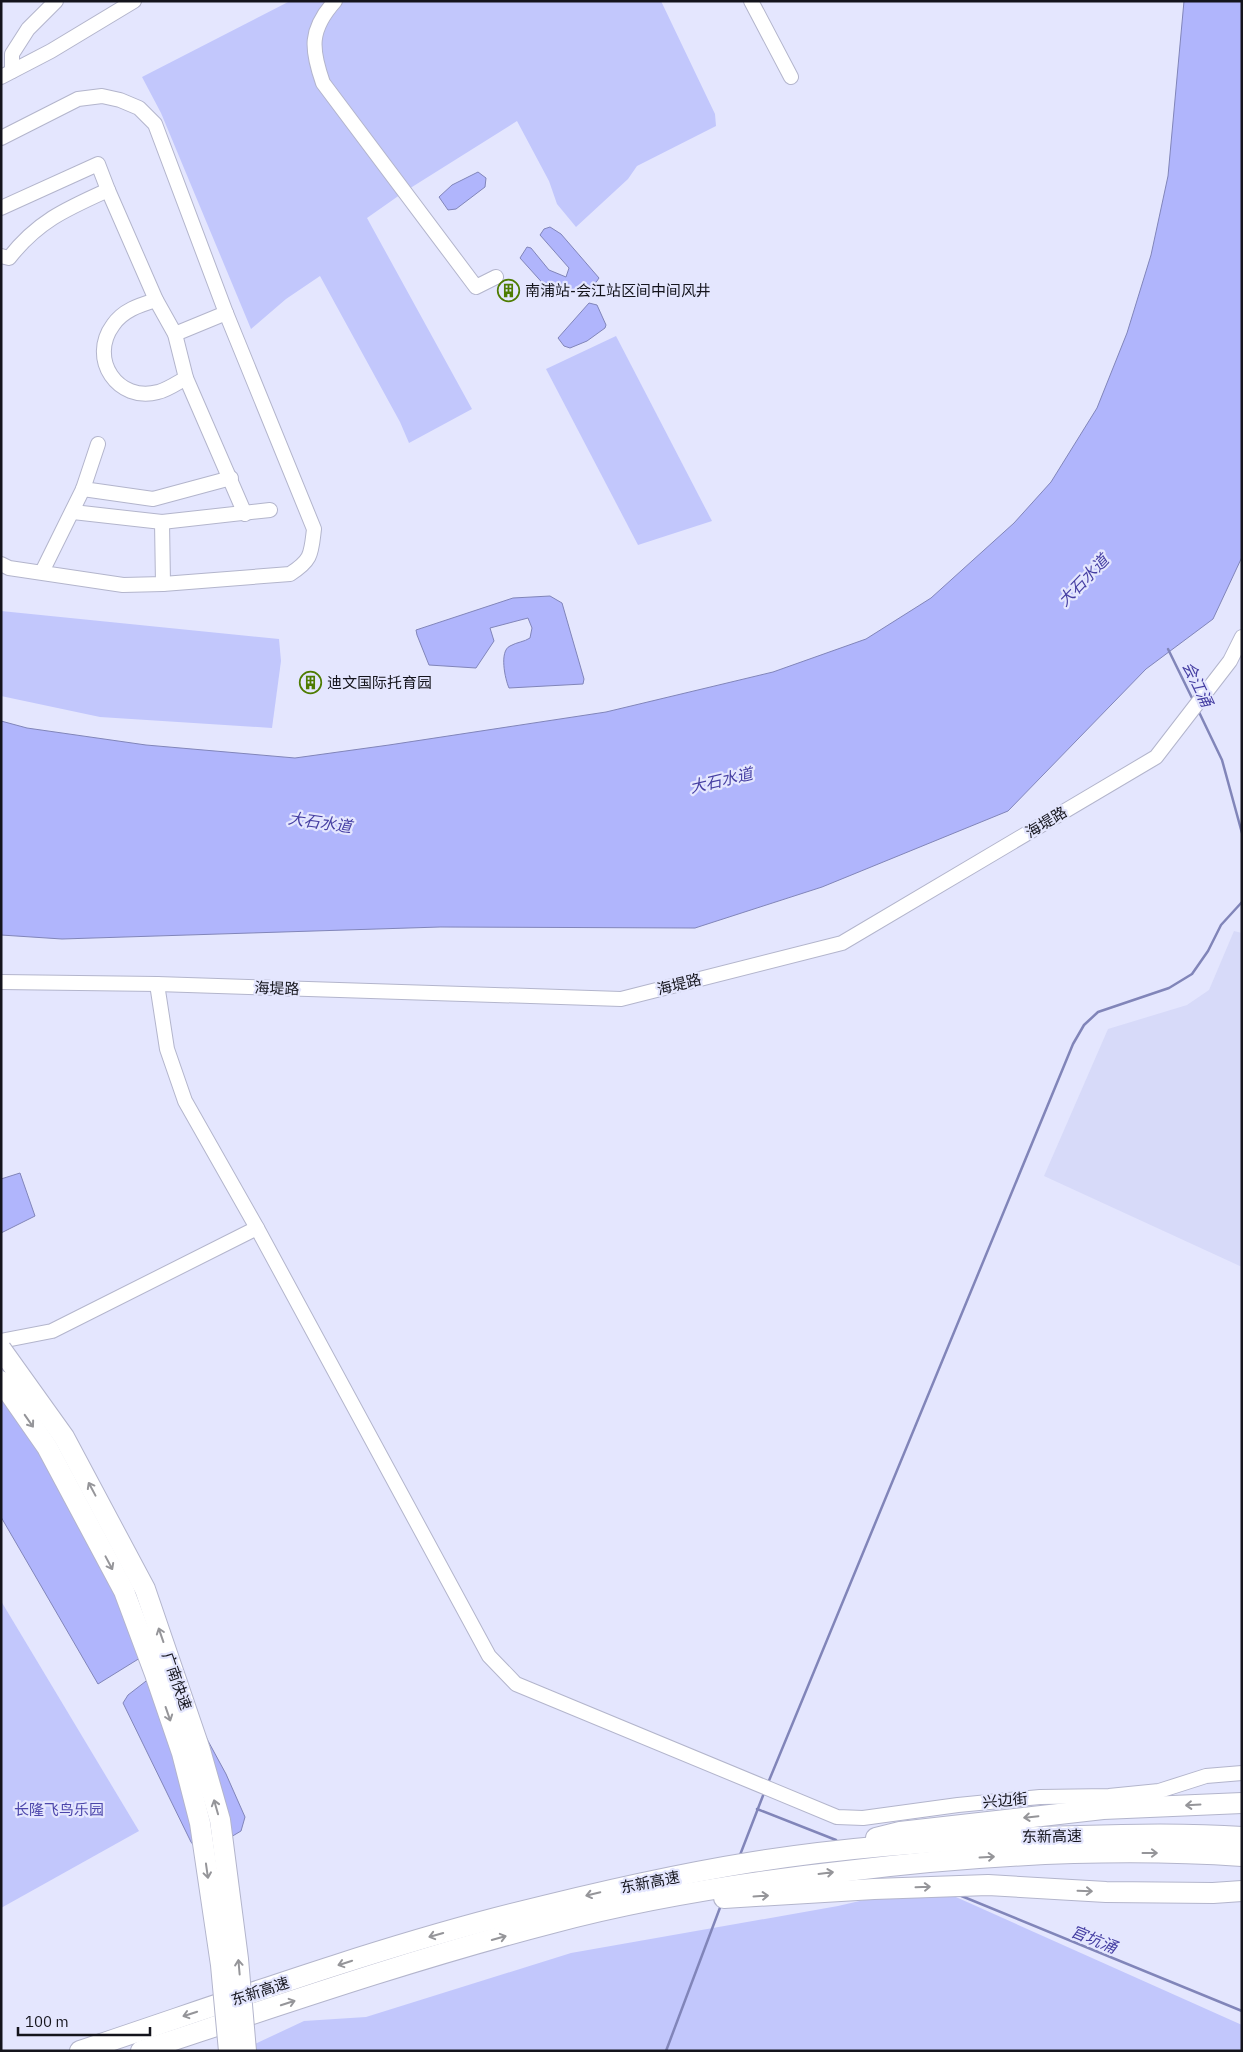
<svg xmlns="http://www.w3.org/2000/svg" width="1243" height="2052" font-family="'IBM Plex Sans','Noto Sans SC',sans-serif">
<style>
.built{fill:#d7daf9}
.green{fill:#c2c7fc}
.water{fill:#b0b5fc;stroke:#8185b9}
.lines{fill:none;stroke-linecap:round;stroke-linejoin:round}
.stream{stroke:#8185b9;stroke-width:2.5}
.minor-casing{stroke:#b3b5cc;stroke-width:16}
.highway-casing{stroke:#b3b5cc;stroke-width:22}
.minor{stroke:#fff;stroke-width:14}
.highway{stroke:#fff;stroke-width:20}
.highway-bridge-casing{stroke:#b3b5cc;stroke-width:22;stroke-linecap:butt}
.highway-bridge{stroke:#fff;stroke-width:20}
.oneway{stroke:#959599}
.labels{text-anchor:middle;dominant-baseline:central;stroke-width:4.5;stroke-linejoin:round;paint-order:stroke}
.poi-label{font-size:15px;fill:#14141c;stroke:#e4e6fe;text-anchor:start}
.street-label{font-size:15px;fill:#14141c;stroke:#e4e6fe}
.park-label{font-size:15px;fill:#4c46ab;stroke:#e4e6fe}
.water-label{font-size:16px;font-style:italic;fill:#463fa3;stroke:#e4e6fe}
</style>
<rect width="100%" height="100%" fill="#e4e6fe"/>
<polygon class="built" points="1234,931 1242,933 1242,1267 1044,1176 1108,1029 1187,1005 1209,990"/>
<g class="green">
<polygon points="290,1 661,1 715,114 716,126 637,166 628,179 576,227 557,204 549,181 517,121 404,192 367,218 472,409 409,443 400,422 320,276 286,299 251,329 161,113 142,77"/>
<polygon points="616,336 712,521 638,545 546,369"/>
<polygon points="1,611 279,639 281,661 272,728 100,717 1,696"/>
<polygon points="1,1601 139,1831 1,1908"/>
<polygon points="929,1885 1242,2025 1242,2051 230,2051 257,2043 304,2021 366,2017 571,1953 838,1906"/>
</g>
<g class="water">
<polygon points="1184,1 1242,1 1242,557 1213,619 1146,669 1008,811 822,887 695,928 440,927 62,939 1,935 1,721 27,728 146,745 295,758 389,745 606,712 773,672 866,639 931,598 1014,523 1051,482 1097,408 1127,333 1151,255 1168,176"/>
<polygon points="478,172 486,178 485,187 456,209 448,210 439,197 452,185"/>
<polygon points="550,227 561,234 599,278 590,291 581,294 553,290 547,288 520,258 527,247 531,248 549,270 566,277 569,268 540,235 544,229"/>
<polygon points="589,303 597,305 606,325 605,328 587,341 570,348 564,346 558,338"/>
<path d="M 550,596 L 562,603 L 584,679 L 583,684 L 509,688 C 505,679 499,651 510,646 C 517,642 524,642 530,638 L 532,628 L 528,618 L 490,628 L 494,641 L 476,668 L 429,665 L 417,635 L 416,630 L 513,598 Z"/>
<polygon points="20,1173 35,1216 1,1233 1,1179"/>
<polygon points="1,1380 143,1602 161,1645 98,1684 1,1517"/>
<polygon points="150,1678 201,1728 226,1774 245,1817 241,1831 214,1847 198,1851 191,1842 123,1703 128,1695"/>
</g>
<g class="lines">
<g class="stream">
<polyline points="1168,649 1193,700"/>
<polyline points="1198,710 1222,760 1242,833"/>
<polyline points="768,1783 1073,1044 1084,1025 1098,1012 1169,988 1192,974 1208,951 1221,925 1242,902"/>
<polyline points="757,1809 836,1840"/>
<polyline points="740,1855 764,1793"/>
<polyline points="959,1895 1242,2011"/>
<polyline points="666,2051 721,1905"/>
</g>
<defs>
<g id="minor">
<path d="M 335,1 C 309,30 311,49 323,83 L 476,287 L 496,277"/>
<polyline points="751,1 791,77"/>
<polyline points="12,71 12,54 28,29 56,1"/>
<polyline points="1,77 51,51 134,1"/>
<path d="M 1,138 L 78,99 L 102,96 L 120,100 L 139,108 L 155,124 L 226,313 L 314,529 C 311,554 312,560 290,574 L 163,584 L 123,585 L 9,568 L 1,564"/>
<polyline points="108,190 156,300 175,334 186,378 245,514"/>
<path d="M 1,208 L 98,164 L 108,190 C 66,209 38,221 9,258 L 1,256"/>
<path d="M 156,300 C 140,305 123,310 113,325 C 88,359 118,403 158,392 C 167,390 177,383 186,378"/>
<polyline points="175,334 226,313"/>
<polyline points="83,489 153,499 231,478"/>
<polyline points="73,512 162,522 270,510"/>
<polyline points="162,522 163,584"/>
<polyline points="42,572 83,489 98,444"/>
<polyline points="1,982 157,984 621,999 842,943 1156,757 1230,661 1242,637"/>
<polyline points="157,984 167,1049 185,1101 257,1228 489,1656 516,1684 837,1817 863,1818 958,1805 1040,1797 1109,1796 1159,1791 1206,1776 1242,1773"/>
<polyline points="1,1341 52,1331 257,1228"/>
</g>
<g id="highway">
<polyline points="876,1838 900,1832 1103,1809 1242,1803"/>
<polyline points="724,1898 874,1889 988,1885 1106,1892 1213,1893 1242,1891"/>
<path d="M 80,2051 C 218,2005 355,1955 496,1918 C 581,1896 666,1876 753,1862 C 861,1845 971,1838 1080,1836 C 1134,1834 1188,1833 1242,1837"/>
<path d="M 141,2051 C 277,2006 413,1959 552,1923 C 649,1897 747,1882 847,1871 C 977,1855 1110,1847 1242,1856"/>
</g>
</defs>
<use href="#minor" class="minor-casing"/>
<use href="#highway" class="highway-casing"/>
<use href="#minor" class="minor"/>
<use href="#highway" class="highway"/>
<defs>
<g id="highway-bridge">
<polyline points="1,1349 64,1437 145,1589 200,1750 220,1820 238,1959 246,2051"/>
<polyline points="1,1381 47,1447 124,1591 155,1674 182,1753 200,1823 221,1965 229,2051"/>
</g>
</defs>
<use href="#highway-bridge" class="highway-bridge-casing"/>
<use href="#highway-bridge" class="highway-bridge"/>
</g>
<defs><path id="oneway-shaft" d="M-6 0H5M1.5-3L5.5 0L1.5 3" fill="none" stroke-width="1.6" stroke-linecap="round" stroke-linejoin="round" transform="scale(1.25)"/></defs>
<g class="oneway">
<use href="#oneway-shaft" transform="translate(29 1421) rotate(55)"/>
<use href="#oneway-shaft" transform="translate(92 1489) rotate(-118)"/>
<use href="#oneway-shaft" transform="translate(109 1563) rotate(62)"/>
<use href="#oneway-shaft" transform="translate(161 1635) rotate(-109)"/>
<use href="#oneway-shaft" transform="translate(168 1714) rotate(71)"/>
<use href="#oneway-shaft" transform="translate(1193 1805) rotate(177)"/>
<use href="#oneway-shaft" transform="translate(216 1807) rotate(-106)"/>
<use href="#oneway-shaft" transform="translate(1031 1817) rotate(174)"/>
<use href="#oneway-shaft" transform="translate(1150 1853)"/>
<use href="#oneway-shaft" transform="translate(987 1857) rotate(-3)"/>
<use href="#oneway-shaft" transform="translate(207 1871) rotate(82)"/>
<use href="#oneway-shaft" transform="translate(826 1873) rotate(-7)"/>
<use href="#oneway-shaft" transform="translate(923 1887) rotate(-2)"/>
<use href="#oneway-shaft" transform="translate(1085 1891) rotate(2)"/>
<use href="#oneway-shaft" transform="translate(593 1894) rotate(167)"/>
<use href="#oneway-shaft" transform="translate(761 1896) rotate(-3)"/>
<use href="#oneway-shaft" transform="translate(436 1935) rotate(164)"/>
<use href="#oneway-shaft" transform="translate(499 1938) rotate(-16)"/>
<use href="#oneway-shaft" transform="translate(345 1963) rotate(162)"/>
<use href="#oneway-shaft" transform="translate(239 1967) rotate(-95)"/>
<use href="#oneway-shaft" transform="translate(288 2003) rotate(-18)"/>
<use href="#oneway-shaft" transform="translate(190 2014) rotate(162)"/>
</g>
<defs>
<symbol id="building-ring" viewBox="-11 -11 22 22"><circle r="9.5" fill="#e4e6fe" stroke="#4e7c02" stroke-width="1.5"/><path d="M-4-6H4V6H1V3H-1V6H-4ZM-2.5-4.3h1.7v1.8h-1.7ZM.8-4.3h1.7v1.8H.8ZM-2.5-1h1.7V.8h-1.7ZM.8-1h1.7V.8H.8Z" fill="#4e7c02"/></symbol>
</defs>
<g fill-rule="evenodd">
<use href="#building-ring" x="496" y="278" width="25" height="25"/>
<use href="#building-ring" x="298" y="670" width="25" height="25"/>
</g>
<g class="labels">
<g class="poi-label">
<text x="525" y="290">南浦站-会江站区间中间风井</text>
<text x="327" y="682">迪文国际托育园</text>
</g>
<g class="street-label">
<text transform="translate(1046 822) rotate(-31)">海堤路</text>
<text transform="translate(679 984) rotate(-14)">海堤路</text>
<text transform="translate(277 988) rotate(2)">海堤路</text>
<text transform="translate(177 1681) rotate(71)">广南快速</text>
<text transform="translate(1005 1800) rotate(-5)">兴边街</text>
<text transform="translate(1052 1836) rotate(-1)">东新高速</text>
<text transform="translate(650 1882) rotate(-11)">东新高速</text>
<text transform="translate(260 1991) rotate(-18)">东新高速</text>
</g>
<g class="park-label">
<text x="59" y="1809">长隆飞鸟乐园</text>
</g>
<g class="water-label">
<text transform="translate(1083 580) rotate(-46)">大石水道</text>
<text transform="translate(1198 684) rotate(64)">会江涌</text>
<text transform="translate(721 780) rotate(-13)">大石水道</text>
<text transform="translate(320 822) rotate(8)">大石水道</text>
<text transform="translate(1094 1939) rotate(22)">官坑涌</text>
</g>
</g>
<rect width="1243" height="2052" fill="none" stroke="#14141c" stroke-width="5"/>
<path d="M18 2027v8h132v-8" fill="none" stroke="#14141c" stroke-width="2.5"/>
<text x="25" y="2027" font-size="15" fill="#14141c" stroke="#e4e6fe" stroke-width="4" paint-order="stroke">100 m</text>
</svg>
